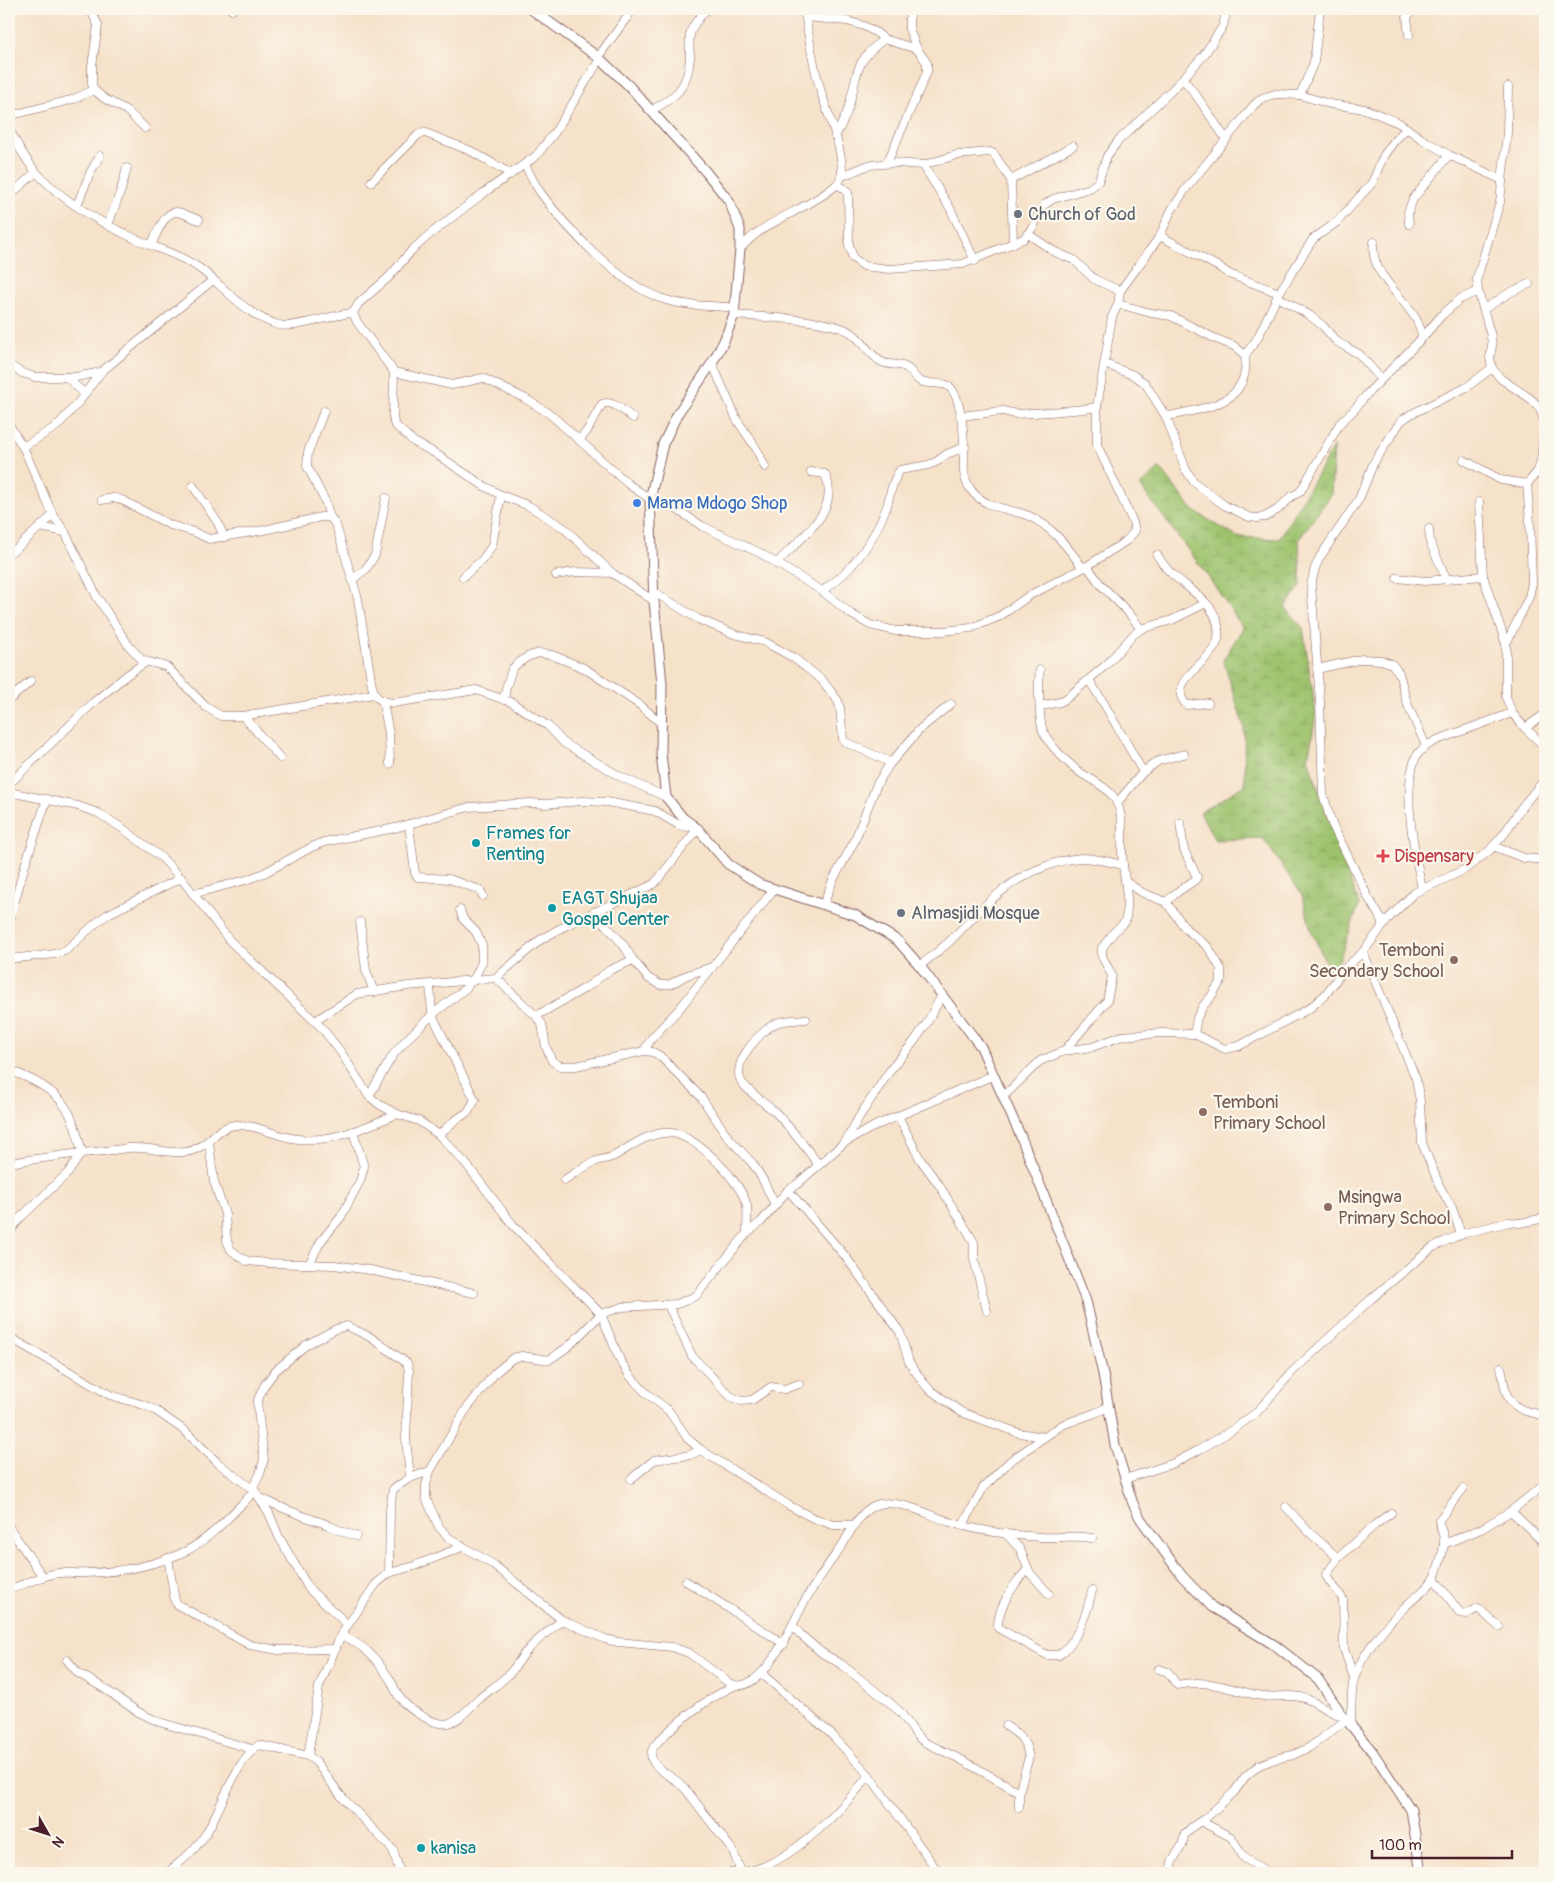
<svg xmlns="http://www.w3.org/2000/svg" width="1554" height="1882" font-family="Pangolin,sans-serif">
<style>
.wetland{fill:url(#wetland-marsh);stroke:#73704c}
.lines{fill:none;stroke-linecap:round;stroke-linejoin:round}
.minor-casing{stroke:#866362;stroke-width:9}
.tertiary-casing{stroke:#866362;stroke-width:11}
.minor{stroke:#fff;stroke-width:8}
.tertiary{stroke:#fff;stroke-width:9}
.worship-dot{fill:#6b7280;stroke:#fbf7ec;stroke-width:2}
.shop-dot{fill:#3f7fe0;stroke:#fbf7ec;stroke-width:2}
.culture-dot{fill:#0f9aa8;stroke:#fbf7ec;stroke-width:2}
.health-dot{fill:#e0444e;stroke:#fbf7ec;stroke-width:2}
.education-dot{fill:#8d6e63;stroke:#fbf7ec;stroke-width:2}
.labels{text-anchor:middle;dominant-baseline:central;stroke-width:4.5;stroke-linejoin:round;paint-order:stroke}
.worship-label{font-size:18px;fill:#5b616d;stroke:#fbf7ec;text-anchor:start}
.shop-label{font-size:18px;fill:#366cbe;stroke:#fbf7ec;text-anchor:start}
.culture-label{font-size:18px;fill:#0d838f;stroke:#fbf7ec;text-anchor:start}
.health-label{font-size:18px;fill:#be3a42;stroke:#fbf7ec;text-anchor:start}
.education-label{font-size:18px;fill:#785e54;stroke:#fbf7ec;text-anchor:start}
</style>
<defs>
<pattern id="wetland-marsh" width="20" height="14" patternUnits="userSpaceOnUse" patternTransform="scale(1.25)"><rect width="20" height="14" fill="#9cc26c"/><path d="M1 5h8M5 5V1M11 12h8M15 12V8" fill="none" stroke="#88a65e"/></pattern>
</defs>
<rect width="100%" height="100%" fill="#fbf7ec"/>
<filter id="ink" filterUnits="userSpaceOnUse"><feTurbulence type="fractalNoise" baseFrequency=".02" numOctaves="2"/><feDisplacementMap in="SourceGraphic" scale="10" xChannelSelector="R" yChannelSelector="G"/><feConvolveMatrix kernelMatrix="1 2 1 2 8 2 1 2 1" color-interpolation-filters="sRGB"/></filter>
<filter id="wash" filterUnits="userSpaceOnUse"><feTurbulence type="fractalNoise" baseFrequency=".0096" numOctaves="4" result="noise"/><feDisplacementMap in="SourceGraphic" scale="20" xChannelSelector="R" yChannelSelector="G"/><feGaussianBlur stdDeviation="1.12" result="paint"/><feColorMatrix in="noise" values="0 0 0 0 0 0 0 0 0 0 0 0 0 0 0 0 0 1.4 0 .05"/><feComposite in="paint" operator="in"/></filter>
<g filter="url(#wash)">
<rect width="100%" height="100%" fill="#f6e1c9"/>
<polygon class="wetland" points="1334,446 1331,495 1299,539 1301,586 1285,607 1303,628 1316,714 1308,759 1359,905 1333,977 1312,933 1302,895 1263,838 1215,840 1200,812 1245,785 1244,727 1223,660 1243,628 1207,575 1140,486 1160,468 1193,510 1237,537 1279,539"/>
</g>
<g filter="url(#ink)">
<g class="lines">
<defs>
<g id="minor">
<polyline points="90,9 98,25 92,66 92,84 94,90 105,99 126,110 145,128"/>
<polyline points="231,9 232,10"/>
<polyline points="806,17 847,21 864,26 877,33 884,39 917,49"/>
<polyline points="1409,35 1407,17 1413,9"/>
<polyline points="598,57 633,9"/>
<polyline points="600,59 555,132 536,156 485,192 429,235 412,250 389,277 359,303 353,313 357,322 394,372 393,416 394,423 397,427 414,442 433,452 484,486 501,495 529,506 564,528 612,573 654,601"/>
<polyline points="1183,79 1196,95 1226,139"/>
<polyline points="1508,87 1507,133 1500,202 1477,278 1478,291 1491,336 1492,346 1490,358 1492,368 1501,379 1531,399 1539,407 1543,417 1544,429 1541,461 1538,471 1527,484 1530,523 1532,583 1529,597 1506,644 1506,697 1512,713 1525,728 1545,747"/>
<polyline points="1300,95 1314,62 1320,9"/>
<path d="M 650,111 C 675,98 688,88 690,58 C 690,49 688,39 691,31 C 694,22 701,16 707,9"/>
<polyline points="9,116 74,99 94,90"/>
<path d="M 9,129 C 17,144 25,160 37,173 C 64,202 102,224 138,240 C 158,249 181,255 199,268 C 225,287 247,317 279,325 C 295,329 333,314 353,313"/>
<path d="M 835,137 C 839,129 844,120 847,112 C 859,77 850,65 884,39"/>
<polyline points="887,163 927,72 927,63 917,49 909,29 909,19 912,9"/>
<path d="M 525,165 C 530,174 534,183 540,192 C 566,228 620,285 663,299 C 686,307 711,305 735,308"/>
<polyline points="923,165 957,155 990,152 994,154 1011,180"/>
<polyline points="842,176 869,165 896,163 923,165 950,208 975,261"/>
<polyline points="371,182 418,135 423,132 471,151 511,174"/>
<polyline points="837,184 846,190 848,193 849,245 853,258 864,266 889,269 963,264 1023,239 1034,226 1039,212 1044,205 1053,199 1090,188 1098,182 1107,156 1118,141 1175,87 1204,55 1223,26 1227,9"/>
<polyline points="9,196 36,172"/>
<polyline points="77,205 91,171 100,156"/>
<polyline points="1409,224 1408,212 1413,199 1449,155"/>
<polyline points="108,225 121,190 127,168"/>
<polyline points="1028,234 1055,252 1074,260 1094,279 1120,291"/>
<polyline points="1160,236 1219,267 1229,274 1279,293"/>
<path d="M 1374,242 C 1368,272 1403,296 1416,319 C 1419,324 1421,331 1423,337"/>
<polyline points="1013,243 1011,180 1073,146"/>
<path d="M 151,245 C 156,236 164,211 177,212 C 184,213 192,218 199,220"/>
<path d="M 740,249 C 765,219 806,211 835,186 C 840,182 842,175 842,169 C 841,142 827,114 820,88 C 812,62 809,35 804,9"/>
<polyline points="1278,297 1309,315 1323,326 1336,341 1346,347 1359,354 1381,379"/>
<polyline points="1118,304 1151,313 1171,316 1214,338 1234,346 1245,355"/>
<polyline points="1484,309 1511,292 1529,284"/>
<path d="M 734,315 C 761,317 829,319 850,332 C 862,339 868,353 880,361 C 887,366 898,363 905,367 C 912,370 915,380 922,382 C 932,385 947,380 953,391 C 961,403 964,432 964,447 C 965,464 960,474 971,490 C 985,509 1009,508 1029,516 C 1052,526 1069,549 1083,568"/>
<polyline points="712,363 737,420 756,448 765,467"/>
<polyline points="1105,364 1133,375 1145,383 1166,417 1186,470 1194,482 1224,505 1249,517 1257,518 1265,517 1277,510 1292,496 1300,492 1340,423 1354,410 1367,394 1423,337 1441,316 1460,299 1478,291"/>
<polyline points="9,365 22,373 35,377 76,377 101,372"/>
<polyline points="394,372 452,385 483,378 524,398 550,414 628,484 650,499 676,509 702,526 760,553 822,591 851,614 870,625 896,631 943,631 971,628 1000,616 1030,595 1087,566 1126,541 1135,531 1133,522 1097,445 1097,407 1112,317 1118,304 1120,291 1160,236 1171,211 1185,190 1254,105 1262,98 1275,94 1300,95 1330,104 1365,109 1399,123 1422,139 1449,155 1502,180"/>
<polyline points="66,377 84,393"/>
<polyline points="324,411 308,452 307,466 325,501 330,517"/>
<polyline points="960,416 1003,411 1016,414 1050,412 1085,409 1097,407"/>
<path d="M 1166,417 C 1204,407 1251,406 1245,355 L 1257,339 L 1279,293 L 1313,239 L 1337,222 L 1363,193 L 1372,183 L 1384,155 L 1395,140 L 1407,128"/>
<polyline points="9,425 23,447 53,515 65,532 97,597 129,646 142,660 167,667 206,707 221,716 243,716 374,694"/>
<path d="M 579,440 L 587,431 L 602,404 C 612,399 625,412 633,418"/>
<polyline points="23,447 57,426 78,403 101,372 213,280"/>
<polyline points="1464,460 1501,480 1527,484"/>
<polyline points="1538,471 1545,481"/>
<polyline points="193,486 218,523 224,537"/>
<path d="M 102,500 L 114,498 L 122,500 L 170,525 L 194,532 L 209,539 L 264,530 L 321,517 L 330,517 L 336,525 L 358,599 L 372,686 C 375,699 381,702 394,703 L 476,690 L 511,702 L 548,726 L 564,743 L 621,777 L 666,797"/>
<polyline points="1479,502 1483,576 1506,644"/>
<polyline points="40,527 65,532"/>
<polyline points="1429,529 1430,542 1447,580"/>
<polyline points="9,553 17,548 53,515"/>
<path d="M 1157,555 C 1161,561 1165,568 1171,573 C 1191,592 1223,606 1218,639 C 1214,661 1163,683 1187,705 L 1208,703"/>
<path d="M 776,564 C 798,539 842,512 825,474 L 811,472"/>
<polyline points="1087,566 1101,585 1128,612 1141,629"/>
<polyline points="556,575 575,572 612,573"/>
<polyline points="463,577 482,560 492,546 501,495"/>
<polyline points="1397,578 1425,581 1483,576"/>
<polyline points="353,579 366,569 375,555 386,498"/>
<path d="M 822,591 C 853,571 874,540 887,506 C 890,495 892,482 898,473 L 900,470 L 928,465 L 936,462 L 947,454 L 965,447"/>
<polyline points="654,592 698,619 734,634 765,642 794,658 822,680 838,701 840,708 843,739 845,742 890,762"/>
<polyline points="1317,669 1362,659 1381,660 1392,664 1399,673 1407,703 1426,746"/>
<path d="M 1040,670 C 1038,681 1039,721 1043,731 C 1050,746 1067,763 1081,773 C 1091,780 1104,785 1112,795 C 1127,813 1120,843 1123,865 C 1125,885 1130,902 1125,922 L 1114,932 L 1102,948 L 1102,956 L 1112,976 L 1107,1001 L 1064,1051"/>
<polyline points="1089,680 1103,702 1143,772"/>
<polyline points="9,700 31,681"/>
<polyline points="504,700 506,688 512,669 517,664 527,657 539,653 552,655 584,668 640,705 662,724"/>
<polyline points="383,702 389,734 390,764"/>
<polyline points="1041,706 1060,702 1067,698 1107,664 1133,635 1141,629 1172,620 1206,603"/>
<polyline points="243,716 280,758"/>
<polyline points="1525,728 1545,714"/>
<polyline points="9,784 95,701 127,675 146,662"/>
<polyline points="9,792 78,806 98,813 122,828 162,858 181,878 230,941 322,1028 340,1051 369,1096 380,1105 397,1114 419,1121 439,1135 467,1165 513,1225 601,1314 620,1360 630,1376 646,1393 668,1410 688,1439 701,1450 788,1505 811,1517 833,1525 855,1525"/>
<polyline points="1117,803 1143,772 1158,761 1184,754"/>
<polyline points="409,824 415,873 418,877 449,879 480,890 483,896"/>
<polyline points="1493,846 1524,858 1545,860"/>
<polyline points="1126,882 1143,893 1166,902 1186,929 1208,947 1221,969 1221,981 1210,998 1203,1006 1197,1018 1194,1034"/>
<path d="M 1422,889 C 1415,853 1401,791 1416,757 C 1420,749 1429,744 1437,740 L 1512,713"/>
<polyline points="193,894 246,880 264,873 312,847 324,842 395,828 469,807 531,803 545,804 582,801 607,802 655,811 679,825 687,827 693,825"/>
<polyline points="1166,902 1176,893 1195,880 1197,877 1184,850 1180,823"/>
<polyline points="823,905 833,880 854,842 877,784 889,765 920,729 951,704"/>
<polyline points="460,910 463,919 476,932 482,945 482,962 473,981"/>
<polyline points="594,912 622,943 633,960 648,978 661,985 671,984 687,975 712,967"/>
<polyline points="9,922 25,865 47,799"/>
<polyline points="360,922 366,970 374,992"/>
<polyline points="1384,924 1367,895 1332,824 1323,794 1320,701 1311,585 1315,568 1320,557 1359,499 1374,462 1401,421 1411,414 1467,387 1492,368"/>
<polyline points="1363,952 1416,1079 1420,1101 1422,1143 1440,1187 1452,1208 1461,1234"/>
<polyline points="9,959 55,954 65,951 95,924 108,914 181,878"/>
<path d="M 920,966 C 931,956 945,947 955,936 C 982,908 1006,881 1044,867 C 1056,862 1068,859 1081,858 C 1096,858 1109,862 1123,865"/>
<path d="M 496,978 L 540,940 L 561,928 L 654,884 C 669,867 682,847 698,829"/>
<polyline points="430,985 432,1015 475,1100 468,1112 454,1121 439,1135"/>
<polyline points="536,1016 587,987 610,970 633,960"/>
<path d="M 806,1019 C 797,1020 787,1020 779,1022 C 762,1028 731,1062 741,1081 C 746,1090 767,1105 775,1112 C 791,1128 805,1147 819,1165"/>
<polyline points="315,1021 357,994 408,986 496,978 536,1016 542,1024 546,1047 552,1061 560,1066 576,1066 644,1051 653,1052 660,1056 701,1097 728,1137 753,1164 763,1180 775,1205"/>
<polyline points="644,1051 651,1039 680,1008 774,889"/>
<path d="M 9,1070 C 28,1077 52,1088 64,1105 C 74,1118 78,1137 82,1152 L 68,1173 L 20,1218 L 9,1233"/>
<path d="M 994,1075 L 877,1125 L 845,1142 L 796,1185 L 788,1190 L 761,1222 L 747,1233 L 696,1296 L 677,1304 L 622,1307 L 601,1314 L 569,1346 L 549,1360 L 522,1356 L 513,1358 L 495,1373 L 465,1411 L 430,1471 L 426,1485 L 426,1498 L 439,1527 L 449,1538 L 494,1565 L 562,1620 L 605,1639 L 618,1642 L 672,1647 L 689,1653 L 729,1683 C 761,1700 792,1624 803,1604 C 815,1583 829,1564 843,1544 C 850,1532 858,1516 870,1508 C 891,1494 929,1515 950,1522 C 978,1531 1010,1535 1040,1537 C 1058,1538 1075,1535 1092,1538"/>
<polyline points="369,1096 393,1055 407,1039 432,1015 466,988 471,981"/>
<polyline points="1004,1096 1040,1061 1064,1051 1092,1047 1122,1036 1161,1033 1194,1034 1225,1049 1239,1046 1310,1008 1326,994 1344,969 1363,952 1389,918 1414,893 1464,870 1489,851 1504,834 1521,808 1545,779"/>
<polyline points="898,1116 920,1159 939,1185 974,1242 974,1259 987,1311"/>
<polyline points="846,1141 859,1117 891,1069 913,1043 927,1023 942,995"/>
<polyline points="209,1142 214,1182 225,1214 227,1241 231,1250 239,1256 247,1261 268,1263 334,1265 370,1270 474,1293"/>
<path d="M 9,1164 C 24,1159 41,1159 58,1156 C 77,1153 95,1152 114,1150 C 122,1149 130,1147 137,1148 C 154,1148 170,1154 186,1152 C 207,1149 215,1127 235,1125 C 257,1124 276,1137 298,1139 C 332,1143 366,1127 397,1114"/>
<path d="M 564,1180 C 574,1174 583,1167 594,1162 C 601,1159 609,1159 616,1155 C 631,1146 653,1130 672,1133 C 697,1136 742,1182 747,1206 C 748,1215 747,1225 747,1233"/>
<polyline points="788,1190 845,1256 900,1332 909,1362 922,1381 929,1389 961,1412 1019,1433 1044,1437"/>
<polyline points="309,1264 321,1241 341,1217 360,1181 364,1167 353,1131"/>
<polyline points="668,1305 692,1356 730,1396 741,1401 752,1400 771,1387 784,1389 799,1384"/>
<polyline points="9,1337 110,1395 144,1405 155,1410 185,1431 218,1463 255,1491 269,1513 279,1537 309,1589 347,1624"/>
<path d="M 1501,1367 C 1505,1384 1503,1402 1523,1410 C 1531,1413 1538,1413 1545,1417"/>
<polyline points="631,1479 654,1460 690,1455 701,1450"/>
<polyline points="1125,1479 1174,1463 1199,1450 1234,1429 1257,1412 1293,1371 1371,1299 1433,1247 1461,1234 1509,1222 1520,1223 1545,1218"/>
<polyline points="252,1489 260,1474 264,1459 257,1402 264,1386 275,1371 306,1345 336,1329 347,1326 370,1337 407,1363 409,1371 406,1438 410,1478"/>
<path d="M 261,1498 C 281,1508 302,1516 323,1523 C 335,1528 344,1533 356,1536"/>
<polyline points="1286,1507 1308,1531 1338,1558"/>
<polyline points="1511,1511 1545,1544"/>
<polyline points="963,1525 983,1488 1010,1461 1062,1425 1095,1413 1108,1407"/>
<polyline points="9,1527 43,1577"/>
<polyline points="1005,1533 1020,1549 1030,1573 1049,1594"/>
<polyline points="1444,1544 1481,1529 1511,1511 1545,1484"/>
<polyline points="168,1558 175,1601 178,1605 250,1645 278,1650 336,1649"/>
<path d="M 1028,1569 C 1014,1583 997,1608 998,1628 L 1047,1655 L 1059,1655 C 1077,1642 1087,1613 1092,1591"/>
<polyline points="389,1573 390,1509 393,1489 410,1478 430,1471"/>
<polyline points="1434,1578 1460,1613 1467,1614 1478,1608 1499,1627"/>
<polyline points="686,1581 784,1644"/>
<path d="M 9,1590 C 25,1584 42,1575 59,1573 C 68,1572 77,1574 86,1573 C 120,1572 155,1566 186,1551 C 213,1537 233,1512 255,1491"/>
<polyline points="793,1626 801,1635 822,1653 841,1664 889,1702 901,1713 917,1736 924,1742 962,1760 1019,1792"/>
<path d="M 341,1635 C 367,1647 376,1658 391,1681 C 394,1687 396,1693 400,1698 C 408,1709 435,1727 449,1723 C 460,1720 470,1707 479,1699 C 489,1690 502,1682 511,1672 C 516,1666 520,1659 525,1653 C 535,1641 549,1631 562,1620"/>
<polyline points="67,1660 78,1673 102,1687 138,1712 159,1722 252,1749"/>
<path d="M 1159,1669 L 1168,1672 L 1177,1685 C 1212,1678 1231,1691 1263,1696 C 1276,1698 1288,1694 1301,1697 C 1316,1701 1328,1713 1343,1716"/>
<polyline points="761,1673 831,1734 869,1775 939,1873"/>
<path d="M 1354,1678 L 1344,1649 L 1343,1600 C 1339,1590 1330,1585 1326,1575 L 1338,1558 L 1376,1524 L 1391,1513"/>
<path d="M 734,1686 C 703,1701 678,1720 654,1746 C 643,1764 668,1774 678,1782 C 682,1785 684,1788 687,1791 L 733,1851 L 741,1872"/>
<polyline points="1006,1726 1020,1736 1026,1746 1029,1757 1019,1792 1019,1808"/>
<path d="M 1351,1726 C 1352,1711 1350,1689 1355,1676 C 1363,1652 1388,1622 1407,1605 C 1416,1596 1428,1589 1434,1578 C 1437,1572 1443,1552 1444,1545 C 1446,1535 1439,1529 1439,1520 L 1463,1489"/>
<polyline points="308,1756 319,1687 341,1635 376,1584 389,1573 414,1566 462,1547"/>
<polyline points="1202,1822 1231,1837 1244,1858 1269,1873"/>
<path d="M 167,1873 C 181,1862 195,1850 205,1835 C 220,1812 236,1759 259,1745 L 308,1756 L 316,1762 L 341,1796 L 393,1850 L 400,1873"/>
<path d="M 730,1873 C 739,1872 749,1872 757,1869 C 797,1856 844,1808 869,1775"/>
<polyline points="1170,1873 1172,1862 1182,1845 1185,1834 1192,1827 1207,1817 1234,1792 1245,1777 1259,1765 1275,1759 1293,1755 1310,1747 1346,1720"/>
</g>
<polyline id="tertiary" points="531,9 598,57 629,86 706,172 729,201 740,229 740,249 734,315 724,341 712,363 678,413 663,444 650,499 654,601 662,684 661,754 666,797 683,818 698,829 728,864 759,884 855,915 897,940 920,966 981,1047 1021,1137 1086,1301 1103,1374 1115,1445 1132,1501 1140,1518 1182,1576 1212,1607 1276,1646 1318,1679 1343,1716 1372,1751 1411,1810 1421,1873"/>
</defs>
<use href="#minor" class="minor-casing"/>
<use href="#tertiary" class="tertiary-casing"/>
<use href="#minor" class="minor"/>
<use href="#tertiary" class="tertiary"/>
</g>
</g>
<g class="worship-dot">
<circle cx="1018" cy="214" r="5"/>
<circle cx="901" cy="913" r="5"/>
</g>
<circle class="shop-dot" cx="637" cy="503" r="5"/>
<g class="culture-dot">
<circle cx="476" cy="843" r="5"/>
<circle cx="552" cy="908" r="5"/>
<circle cx="421" cy="1848" r="5"/>
</g>
<path class="health-dot" d="M1380.5 848.5h5v5h5v5h-5v5h-5v-5h-5v-5h5z"/>
<g class="education-dot">
<circle cx="1454" cy="960" r="5"/>
<circle cx="1203" cy="1112" r="5"/>
<circle cx="1328" cy="1207" r="5"/>
</g>
<g class="labels">
<g class="worship-label">
<text x="1028" y="214">Church of God</text>
<text x="911" y="913">Almasjidi Mosque</text>
</g>
<g class="shop-label">
<text x="647" y="503">Mama Mdogo Shop</text>
</g>
<g class="culture-label">
<text x="486" y="833">Frames for<tspan x="486" dy="21">Renting</tspan></text>
<text x="562" y="898">EAGT Shujaa<tspan x="562" dy="21">Gospel Center</tspan></text>
<text x="431" y="1848">kanisa</text>
</g>
<g class="health-label">
<text x="1394" y="856">Dispensary</text>
</g>
<g class="education-label">
<text x="1444" y="950" text-anchor="end">Temboni<tspan x="1444" dy="21">Secondary School</tspan></text>
<text x="1213" y="1102">Temboni<tspan x="1213" dy="21">Primary School</tspan></text>
<text x="1338" y="1197">Msingwa<tspan x="1338" dy="21">Primary School</tspan></text>
</g>
</g>
<rect width="1554" height="1882" fill="none" stroke="#fbf7ec" stroke-width="30"/>
<g transform="translate(48 1834) rotate(129)" stroke="#fbf7ec" stroke-width="4" paint-order="stroke">
<path d="M0-4L9 19L0 12L-9 19Z" fill="#4a1f2b"/>
<text y="-8" font-size="14" font-weight="bold" text-anchor="middle" fill="#4a1f2b">N</text>
</g>
<path d="M1372 1850v8h140v-8" fill="none" stroke="#4a1f2b" stroke-width="2.5"/>
<text x="1379" y="1850" font-size="15" fill="#4a1f2b" stroke="#fbf7ec" stroke-width="4" paint-order="stroke">100 m</text>
</svg>
